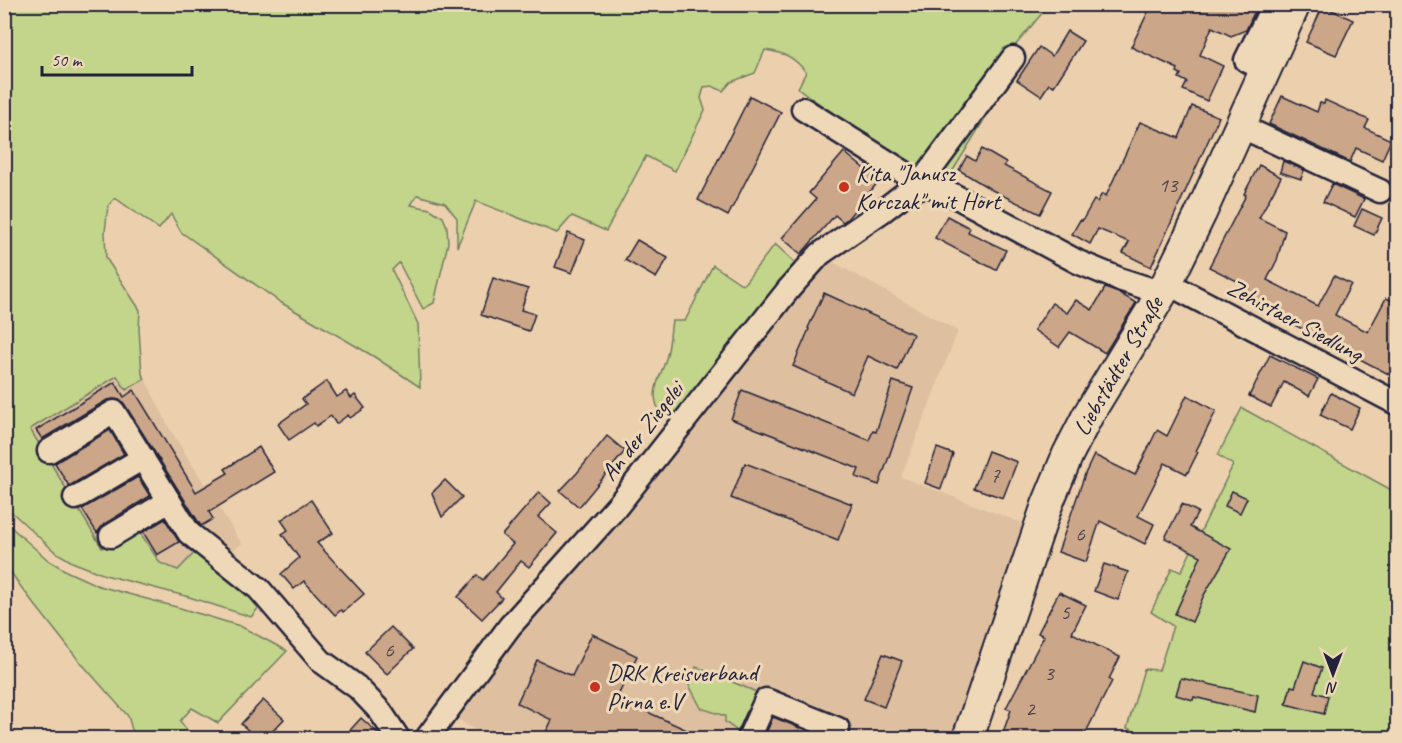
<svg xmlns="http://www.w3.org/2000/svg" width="1402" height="743" font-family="Caveat,sans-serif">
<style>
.built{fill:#dec0a0}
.green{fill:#c2d58a;stroke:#727c62;stroke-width:1.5}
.building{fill:#cba689;stroke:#22223b;stroke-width:1.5}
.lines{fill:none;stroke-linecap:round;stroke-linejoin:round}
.minor-casing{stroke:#22223b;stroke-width:27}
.major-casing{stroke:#22223b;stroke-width:34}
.minor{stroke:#eed8b7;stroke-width:22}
.major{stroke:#eed8b7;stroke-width:30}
.poi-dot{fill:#c8321e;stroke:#eed8b7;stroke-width:2}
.labels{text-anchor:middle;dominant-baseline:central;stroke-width:6;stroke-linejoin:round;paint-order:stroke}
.number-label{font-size:21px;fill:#4c434e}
.poi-label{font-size:24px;fill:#22223b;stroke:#eed8b7;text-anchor:start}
.street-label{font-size:24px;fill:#22223b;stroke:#eed8b7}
</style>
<rect width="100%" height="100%" fill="#ecd0ad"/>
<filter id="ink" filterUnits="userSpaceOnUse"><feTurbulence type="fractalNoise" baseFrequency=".0167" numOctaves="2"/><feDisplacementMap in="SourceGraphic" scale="12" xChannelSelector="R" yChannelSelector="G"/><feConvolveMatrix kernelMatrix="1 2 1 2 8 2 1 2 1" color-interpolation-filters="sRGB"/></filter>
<g filter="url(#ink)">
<g class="built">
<polygon points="826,258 958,331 901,477 1030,526 958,738 489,738 454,717 515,632"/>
<polygon points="117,376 126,390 145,379 170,429 242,544 215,562 197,549 179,570 160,563 136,527 102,548 30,429"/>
</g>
<g class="green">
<path d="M 4,5 L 1049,5 L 1014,47 L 923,172 L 865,138 L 798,88 L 806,72 C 793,56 784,53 765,50 L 755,73 L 731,82 L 723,91 L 712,86 L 704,87 L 701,98 L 705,110 L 675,171 L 646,156 L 606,231 L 572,216 L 557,233 L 476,201 L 457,247 L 457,218 L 445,203 L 417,195 L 411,205 L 430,209 L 443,217 L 447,227 L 448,243 L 434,303 L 423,309 L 399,263 L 392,270 L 418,324 L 420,387 L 373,356 L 280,302 L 181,232 L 171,214 L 159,229 L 115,198 L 108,206 L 105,232 L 106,258 L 140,310 L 139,329 L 142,374 L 145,379 L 126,390 L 117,376 L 30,429 L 102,548 L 136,527 L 160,563 L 178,570 L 198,549 L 261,605 L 251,617 L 189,597 L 105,575 L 72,562 L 54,551 L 5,506 Z"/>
<polygon points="1009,79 946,182 937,174"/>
<path d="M 775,244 L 800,267 L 678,415 L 662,415 C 646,393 662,377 667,355 C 670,344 670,332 672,321 L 685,321 L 713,265 L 743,285 Z"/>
<polygon points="1242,408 1397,493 1397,738 1129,738 1132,730 1127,728 1144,669 1159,670 1173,626 1151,612 1172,568 1181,572 1233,465 1218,455"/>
<polygon points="4,521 48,560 68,572 99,586 180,608 240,626 287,651 218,723 192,708 180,721 193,738 129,738 133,733 128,716 76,657 21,587 5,564"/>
<polygon points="696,667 759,693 743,735 725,722 725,716 701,708 689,685"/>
</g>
<g class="building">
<polygon points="1152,4 1258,4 1246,30 1231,36 1212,27 1200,55 1223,66 1207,101 1183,90 1187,82 1179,78 1181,74 1177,72 1178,69 1131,47"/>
<polygon points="1323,6 1353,20 1336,55 1306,42"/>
<polygon points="1067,31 1083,41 1054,86 1049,84 1041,96 1017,80 1039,47 1052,56"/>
<polygon points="750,96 781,112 728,216 698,200"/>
<polygon points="1282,96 1317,112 1320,103 1324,104 1325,100 1369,120 1365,128 1391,140 1382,160 1356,148 1350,162 1269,124"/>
<polygon points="1192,106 1219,117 1151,267 1123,253 1129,242 1098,229 1090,244 1072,234 1080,220 1082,221 1094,200 1097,202 1102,194 1106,196 1140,122 1179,138"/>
<polygon points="982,149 1006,163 1004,166 1052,191 1040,214 992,190 959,170 967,156 975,161"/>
<polygon points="844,152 879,181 848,218 843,222 835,215 801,254 782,238 816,199 809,193"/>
<polygon points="1283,161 1304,170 1301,179 1280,172"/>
<polygon points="1259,165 1281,177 1259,218 1285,231 1277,260 1267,280 1318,306 1334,276 1351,284 1335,315 1368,332 1386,298 1398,303 1398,379 1243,298 1249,287 1209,267 1246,195 1244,194"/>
<polygon points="1332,184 1364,199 1355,217 1323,202"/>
<polygon points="1362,209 1382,218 1374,235 1354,226"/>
<polygon points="947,216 970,228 968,232 1006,250 996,270 935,238"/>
<polygon points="568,233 585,240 572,273 555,267"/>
<polygon points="637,240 668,258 656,278 625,260"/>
<polygon points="493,278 528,289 521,310 535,314 529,331 481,315"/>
<polygon points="1105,288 1121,294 1136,303 1105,353 1070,332 1059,347 1034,330 1052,303 1067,313 1076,300 1092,310"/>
<polygon points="824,293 913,334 897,370 868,356 852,393 793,366 809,329 808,328"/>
<polygon points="1270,355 1318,379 1309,396 1284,382 1271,407 1249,396"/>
<polygon points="327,381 337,397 346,391 351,398 355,395 365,408 350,418 348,415 336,424 331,416 316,426 314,423 289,440 278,424 306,404 302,399"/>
<polygon points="893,381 913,388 879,485 856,477 859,469 731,419 742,390 869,440 873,431 876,432"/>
<polygon points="115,382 124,397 134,390 196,492 228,473 225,469 259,447 274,472 209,512 213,519 201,526 125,405 121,400 114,399 107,400 42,439 36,430"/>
<polygon points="1331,393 1360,408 1350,429 1320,415"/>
<polygon points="1187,395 1216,411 1196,451 1198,452 1187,474 1165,463 1138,516 1154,524 1145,544 1100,521 1086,562 1058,552 1085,474 1094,455 1135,475 1157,430 1167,436"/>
<polygon points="110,430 124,454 69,486 55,463"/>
<polygon points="607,436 625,451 579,507 560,491 577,473"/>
<polygon points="937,448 953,454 941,489 925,483"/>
<polygon points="988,451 1017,462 1003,498 974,488"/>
<polygon points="745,463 852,504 838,540 731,498"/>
<polygon points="138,477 150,496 104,524 97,533 82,509"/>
<polygon points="445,480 462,497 442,517 432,493"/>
<polygon points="1232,491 1247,498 1240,513 1225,506"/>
<polygon points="539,492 551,503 538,517 557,533 529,567 521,561 496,592 502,598 482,619 458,597 477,575 483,580 513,544 502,535"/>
<polygon points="311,500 333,533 317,543 364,594 343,612 341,610 335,615 304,581 294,589 281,574 299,558 282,534 288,530 281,520"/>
<polygon points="1182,504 1198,512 1190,527 1231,549 1204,595 1192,622 1175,614 1201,556 1165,538"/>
<polygon points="165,519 179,542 157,555 143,532"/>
<polygon points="1104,564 1128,572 1118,600 1094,591"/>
<polygon points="1059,592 1086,605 1072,633 1120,657 1109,679 1112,681 1083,738 1001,738 1011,710 1006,708 1044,636 1038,633"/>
<polygon points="391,627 413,649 387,674 365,652"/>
<polygon points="592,634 637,656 617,698 704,738 543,738 552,720 517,703 537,660 572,676"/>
<polygon points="883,654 902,661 884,707 864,699"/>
<polygon points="1304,661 1322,668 1314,692 1328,696 1324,714 1286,704 1291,686 1295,687"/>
<polygon points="1181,678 1258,695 1255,712 1194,697 1193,700 1176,695"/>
<polygon points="263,700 284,719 266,738 257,738 241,724"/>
<polygon points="773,717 800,728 796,738 764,738"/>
<polygon points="361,718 379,734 382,738 343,738"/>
</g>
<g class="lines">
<defs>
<g id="minor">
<polyline points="1265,70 1246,60 1274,4"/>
<polyline points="803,109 924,185 928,173 1013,58"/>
<polyline points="1241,124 1253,132 1380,191"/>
<polyline points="1167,283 1398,404"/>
<polyline points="49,451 114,412 189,533 259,589 321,661 357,687 380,711 398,738"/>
<polyline points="75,498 143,458"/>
<polyline points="111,536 169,501"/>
<polyline points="427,738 510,626 618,505 788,290 820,254 881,212 907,192 924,185 940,188 1078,262 1119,279 1162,293"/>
<polyline points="749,738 766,700 838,729 834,738"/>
</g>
<polyline id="major" points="968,738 1047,505 1068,454 1088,415 1162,293 1201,213 1295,4"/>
</defs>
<use href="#minor" class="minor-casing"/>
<use href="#major" class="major-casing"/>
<use href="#minor" class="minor"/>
<use href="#major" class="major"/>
</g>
</g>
<g class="poi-dot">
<circle cx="844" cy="187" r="6"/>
<circle cx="595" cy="687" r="6"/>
</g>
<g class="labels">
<g class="number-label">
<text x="1168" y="185">13</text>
<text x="995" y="475">7</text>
<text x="1080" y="534">6</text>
<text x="1065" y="612">5</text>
<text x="389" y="650">6</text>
<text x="1049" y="673">3</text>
<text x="1030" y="709">2</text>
</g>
<g class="poi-label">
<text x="856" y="173">Kita "Janusz<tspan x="856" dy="28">Korczak" mit Hort</tspan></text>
<text x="607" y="673">DRK Kreisverband<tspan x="607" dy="28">Pirna e.V</tspan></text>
</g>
<g class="street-label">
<text transform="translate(1295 320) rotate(28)">Zehistaer Siedlung</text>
<text transform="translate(1118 366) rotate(-60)">Liebstädter Straße</text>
<text transform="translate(642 431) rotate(-52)">An der Ziegelei</text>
</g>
</g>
<rect width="1402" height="743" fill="none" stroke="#eed8b7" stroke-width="24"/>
<rect x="12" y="12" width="1378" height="719" fill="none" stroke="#22223b" stroke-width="2" filter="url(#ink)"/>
<g transform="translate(1333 674) rotate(180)" stroke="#eed8b7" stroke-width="4.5" paint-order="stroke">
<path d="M0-4.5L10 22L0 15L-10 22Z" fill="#22223b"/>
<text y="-9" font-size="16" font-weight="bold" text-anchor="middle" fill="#22223b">N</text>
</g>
<path d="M42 66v9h150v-9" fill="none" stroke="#22223b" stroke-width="3"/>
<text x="51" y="66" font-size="18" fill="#22223b" stroke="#eed8b7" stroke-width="4.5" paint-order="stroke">50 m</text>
</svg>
